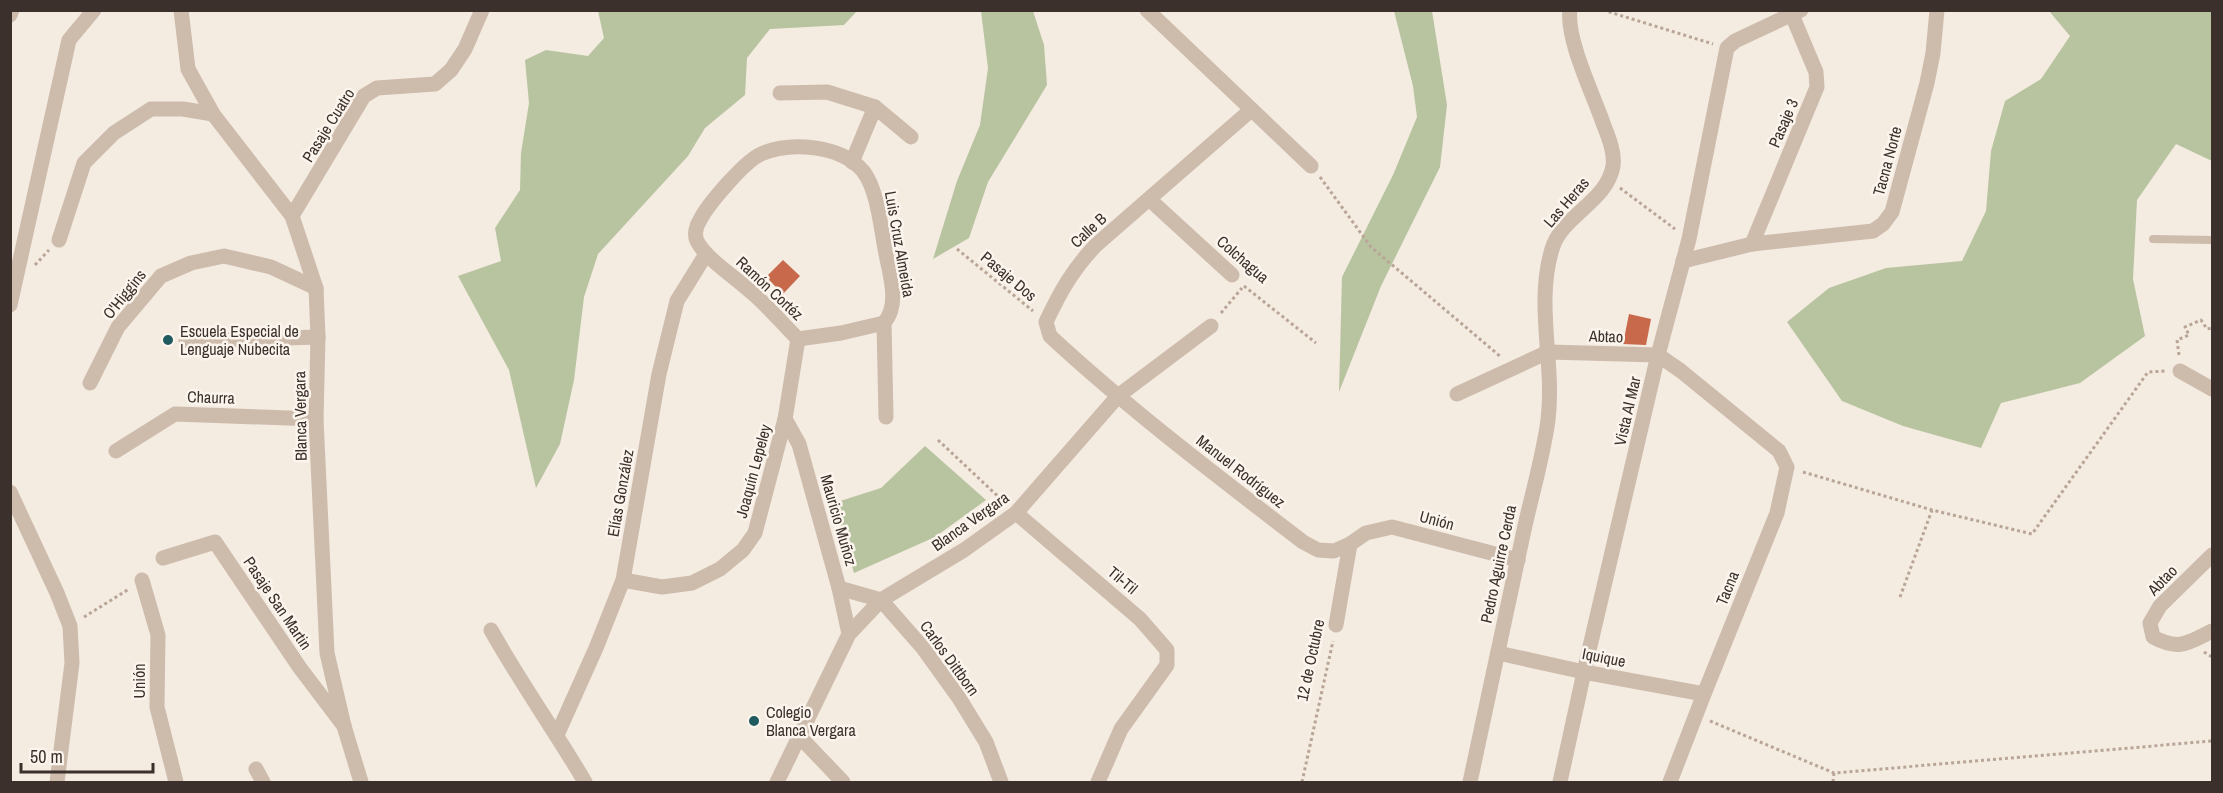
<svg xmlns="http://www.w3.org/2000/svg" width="2223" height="793" font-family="'Archivo Narrow',sans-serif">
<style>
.green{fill:#b8c4a0}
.building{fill:#c8694b}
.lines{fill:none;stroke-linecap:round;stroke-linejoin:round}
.path{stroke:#b9a596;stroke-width:3;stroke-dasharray:3 3;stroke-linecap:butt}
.service{stroke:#cdbbac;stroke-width:8}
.minor{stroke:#cdbbac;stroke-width:15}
.tertiary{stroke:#cdbbac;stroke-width:15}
.poi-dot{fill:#1f5a5e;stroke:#fbf5ee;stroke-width:2}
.labels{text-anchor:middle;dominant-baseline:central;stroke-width:5;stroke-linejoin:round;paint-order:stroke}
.street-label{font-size:16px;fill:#3b302b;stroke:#fbf5ee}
.poi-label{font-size:16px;fill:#3b302b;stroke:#fbf5ee;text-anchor:start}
</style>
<rect width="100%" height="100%" fill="#f4ebe1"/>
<g class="green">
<polygon points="598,11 857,11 844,25 770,29 747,58 745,95 705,128 688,156 598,254 584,297 574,380 560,444 536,488 509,370 458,276 501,261 495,228 520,190 521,153 529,103 525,60 546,50 588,56 604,38"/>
<polygon points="981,11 1033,11 1044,45 1047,85 988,182 969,238 933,259 957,181 980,125 988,68"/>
<polygon points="1394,11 1432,11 1447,105 1440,167 1381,286 1339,392 1342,277 1393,175 1417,117 1413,86"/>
<polygon points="2049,11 2212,11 2212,161 2176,144 2137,200 2133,279 2145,336 2080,383 2001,403 1981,448 1903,426 1842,401 1787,322 1829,288 1886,268 1962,261 1986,211 1991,151 2005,101 2041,79 2070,36"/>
<polygon points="925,446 986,500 935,537 854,573 834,503 881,488"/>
</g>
<g class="building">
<polygon points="783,260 800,276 783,294 766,277"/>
<polygon points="1629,314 1651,319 1646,345 1623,344"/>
</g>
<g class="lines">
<g class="path">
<polyline points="1603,10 1713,44"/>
<polyline points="1320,177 1371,247 1501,357"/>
<polyline points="1620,188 1675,229"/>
<polyline points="957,249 1033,311"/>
<polyline points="35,265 49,250"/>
<polyline points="1244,286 1316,343"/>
<polyline points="1221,313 1242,288"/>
<polyline points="2179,355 2177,340 2189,335 2185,327 2201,320 2207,329 2212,328"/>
<polyline points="938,440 1004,502"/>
<polyline points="1803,472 1932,510 2032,534 2148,372 2166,371"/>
<polyline points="1900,597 1932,510"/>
<polyline points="84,617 129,589"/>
<polyline points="2204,652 2212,657"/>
<polyline points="1710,721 1834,773 2212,741"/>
<polyline points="1302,782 1333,641"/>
<polyline points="1833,782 1834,773"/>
</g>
<polyline class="service" points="2153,239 2212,240"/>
<g class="minor">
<polyline points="1147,10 1311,166"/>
<polyline points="10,15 12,10"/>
<polyline points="780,93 827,92 875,107 911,137"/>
<path d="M 1251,110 L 1096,245 C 1073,269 1060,292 1046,322 L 1050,336 C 1130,410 1217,476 1303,542 L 1318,550 L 1334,551 L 1350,544 L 1366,533 L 1392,527 L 1518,560"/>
<polyline points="852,162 875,107"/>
<polyline points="1149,199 1232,275"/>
<polyline points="292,216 364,96 377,88 435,84 451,70 465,49 482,10"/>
<polyline points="59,240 84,163 114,133 151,109 183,109 213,114"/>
<polyline points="1752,244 1817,87 1816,72 1792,15"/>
<polyline points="1683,261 1752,244 1873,231 1883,224 1892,212 1927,83 1933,53 1937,10"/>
<polyline points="10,305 69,40 94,10"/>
<path d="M 798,339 C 782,323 767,305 750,291 C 735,277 706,259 697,241 C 694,235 696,226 700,220 C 708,204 745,161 761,154 C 790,141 841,145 863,171 C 878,190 881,230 886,254 C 890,276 900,304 884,323 L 886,417"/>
<polyline points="798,339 841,333 884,323"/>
<polyline points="186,341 318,337"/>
<polyline points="2180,371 2212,389"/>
<polyline points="90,383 118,327 161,276 191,263 224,256 271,267 316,288"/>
<polyline points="1457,394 1548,352 1658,355 1681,371 1779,451 1787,467 1777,513 1704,694 1670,782"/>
<polyline points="785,419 799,444 839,588 849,634"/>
<polyline points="116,451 175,414 316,419"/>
<polyline points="10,492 57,593 70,626 72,663 57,782"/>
<polyline points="1016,513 1140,619 1167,650 1167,665 1121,729 1098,782"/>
<path d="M 2212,555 L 2160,606 L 2150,623 L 2153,637 C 2179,651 2188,643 2212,631"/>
<polyline points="163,558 215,542 300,668 344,726"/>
<polyline points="142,580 158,635 157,707 176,782"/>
<polyline points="623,580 662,587 692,583 720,569 743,550 755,533 785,419 798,339"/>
<polyline points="839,588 881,600 923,648 959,698 986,742 1001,782"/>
<polyline points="1336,625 1350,544"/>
<path d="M 491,630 C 520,682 555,731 585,782"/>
<polyline points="1498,653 1584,672 1704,694"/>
<polyline points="557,735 596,648 623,580 659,374 677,301 706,254"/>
<polyline points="799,736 843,782"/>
<polyline points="256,769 263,782"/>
<polyline points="777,782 849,634 881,600 964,550 1016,513 1118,396 1211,326"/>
<polyline points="1560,782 1584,672 1658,355 1689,239 1727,48 1735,41 1801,10"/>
</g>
<g class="tertiary">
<polyline points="181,10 188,69 213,114 292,216 316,288 318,337 316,419 327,653 344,726 361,782"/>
<path d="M 1470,782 C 1488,698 1506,614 1524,530 C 1532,494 1543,457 1548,420 C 1555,363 1535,305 1552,249 C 1562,215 1607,202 1613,166 C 1615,152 1608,136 1603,123 C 1593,94 1566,39 1570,10"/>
</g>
</g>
<g class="poi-dot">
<circle cx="168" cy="340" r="6"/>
<circle cx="754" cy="721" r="6"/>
</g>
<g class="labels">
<g class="street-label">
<text transform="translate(1783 123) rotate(-67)">Pasaje 3</text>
<text transform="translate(328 125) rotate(-58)">Pasaje Cuatro</text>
<text transform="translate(1887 161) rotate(-75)">Tacna Norte</text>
<text transform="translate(1566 202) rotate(-49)">Las Heras</text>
<text transform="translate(1088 230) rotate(-43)">Calle B</text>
<text transform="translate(900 244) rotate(80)">Luis Cruz Almeida</text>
<text transform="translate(1243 259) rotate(41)">Colchagua</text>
<text transform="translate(1009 276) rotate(40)">Pasaje Dos</text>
<text transform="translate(770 288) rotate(43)">Ramón Cortéz</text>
<text transform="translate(124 294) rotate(-51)">O'Higgins</text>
<text transform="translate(1606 336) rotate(2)">Abtao</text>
<text transform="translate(211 397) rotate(2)">Chaurra</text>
<text transform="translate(1627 411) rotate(-77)">Vista Al Mar</text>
<text transform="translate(300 416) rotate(-91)">Blanca Vergara</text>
<text transform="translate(753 471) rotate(-75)">Joaquín Lepeley</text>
<text transform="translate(1241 471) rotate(38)">Manuel Rodríguez</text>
<text transform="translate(620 493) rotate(-80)">Elías González</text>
<text transform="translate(839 520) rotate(74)">Mauricio Muñoz</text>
<text transform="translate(1437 520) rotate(15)">Unión</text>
<text transform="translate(970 521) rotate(-35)">Blanca Vergara</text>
<text transform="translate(1498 564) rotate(-78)">Pedro Aguirre Cerda</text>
<text transform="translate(1123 580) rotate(40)">Til-Til</text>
<text transform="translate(2162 580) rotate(-46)">Abtao</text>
<text transform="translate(1727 588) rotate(-68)">Tacna</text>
<text transform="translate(278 603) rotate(56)">Pasaje San Martin</text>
<text transform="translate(1604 657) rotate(11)">Iquique</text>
<text transform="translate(950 658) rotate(54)">Carlos Dittborn</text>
<text transform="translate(1310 660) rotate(-78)">12 de Octubre</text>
<text transform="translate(139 681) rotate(-90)">Unión</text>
</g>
<g class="poi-label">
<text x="180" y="331">Escuela Especial de<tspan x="180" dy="18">Lenguaje Nubecita</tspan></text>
<text x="766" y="712">Colegio<tspan x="766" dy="18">Blanca Vergara</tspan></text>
</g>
</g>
<rect width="2223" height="793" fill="none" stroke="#3b302b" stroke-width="24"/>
<path d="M21 763v9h132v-9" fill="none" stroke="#3b302b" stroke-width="3"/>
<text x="30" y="763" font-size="18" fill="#3b302b" stroke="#fbf5ee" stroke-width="4.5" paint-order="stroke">50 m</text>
</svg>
